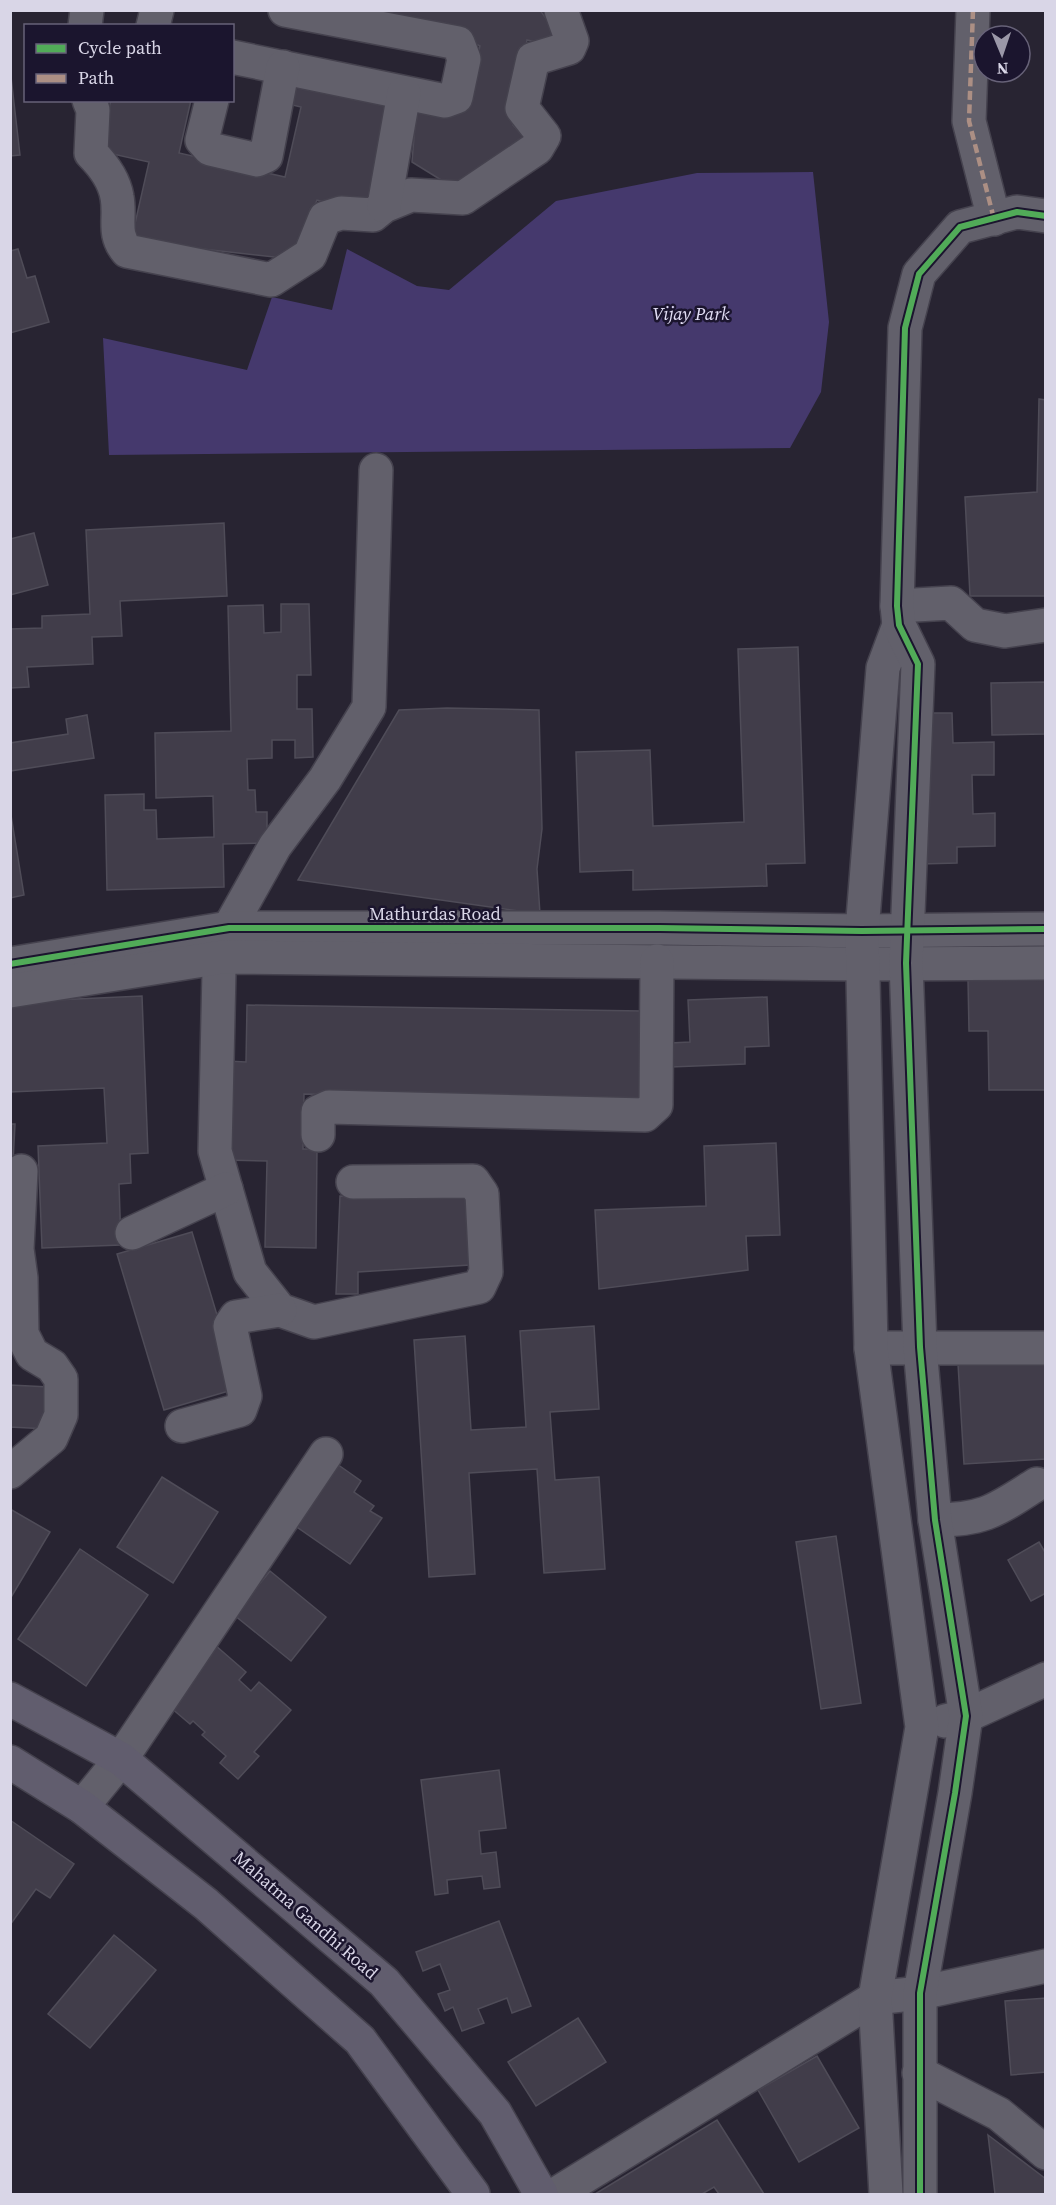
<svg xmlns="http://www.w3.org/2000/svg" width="1056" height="2205" font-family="'Source Serif 4',serif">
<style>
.green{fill:#45396d}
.building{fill:#413d4a;stroke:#4f4c58;stroke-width:1.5}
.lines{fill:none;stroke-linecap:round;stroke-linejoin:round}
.minor-casing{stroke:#45424e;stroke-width:36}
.major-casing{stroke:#45424e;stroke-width:36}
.minor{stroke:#62606b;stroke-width:33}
.major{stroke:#615d6e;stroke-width:33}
.quiet{stroke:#ac8f84;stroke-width:4.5;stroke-dasharray:9 4.5;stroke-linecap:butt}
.cycleway-casing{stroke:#1b152e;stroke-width:10}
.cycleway{stroke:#51ab58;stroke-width:6}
.labels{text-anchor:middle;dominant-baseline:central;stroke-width:5;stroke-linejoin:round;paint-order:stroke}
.park-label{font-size:18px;font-style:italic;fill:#e3dff6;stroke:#1b152e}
.street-label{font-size:18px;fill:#d9d6e7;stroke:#1b152e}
</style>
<rect width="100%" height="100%" fill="#282432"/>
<polygon class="green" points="813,172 829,322 821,392 790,448 109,455 103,338 247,370 272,297 332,310 347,249 417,286 449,290 556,201 697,173"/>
<g class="building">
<polygon points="330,10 540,10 547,20 560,28 558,47 527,40 513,125 531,145 459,191 412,162 416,112 464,112 480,46 453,33"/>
<polygon points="10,68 20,155 10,156"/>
<polygon points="286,75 391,97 369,212 317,200 292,259 131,241 149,162 99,151 111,100 191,100 179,153 285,177 301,107 280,102"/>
<polygon points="18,249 27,278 35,276 49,322 10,333 10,251"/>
<polygon points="1039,399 1046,400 1046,596 970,596 965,497 1037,492"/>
<polygon points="224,523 227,596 120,601 122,636 92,637 93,664 27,667 29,687 10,688 10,629 42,628 42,616 90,614 86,530"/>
<polygon points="34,533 48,585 10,595 10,539"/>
<polygon points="281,604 309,604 311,675 297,675 297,709 312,709 313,757 295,758 295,740 272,740 272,758 247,759 248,790 255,790 256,812 267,812 267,843 223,844 224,887 107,890 105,795 144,794 144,810 156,810 157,839 214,837 213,796 156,798 155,733 231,731 228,606 263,605 264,633 281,632"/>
<polygon points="798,647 805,863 766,864 767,886 633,890 633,870 580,872 576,752 650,750 653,826 744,822 738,649"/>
<polygon points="1046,682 1046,734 992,735 991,683"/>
<polygon points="447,708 539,710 542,829 537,869 540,914 298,880 399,710"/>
<polygon points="919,713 952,713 953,743 994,742 994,775 972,775 973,814 995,813 995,846 957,847 957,863 921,864"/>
<polygon points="87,715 94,758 10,771 10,743 68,734 66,719"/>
<polygon points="10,809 24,895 10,898"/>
<polygon points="1046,979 1046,1090 989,1090 988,1031 969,1031 968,980"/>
<polygon points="142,996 148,1153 130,1154 131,1183 119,1184 121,1245 42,1248 38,1146 107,1143 104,1088 10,1092 10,1002"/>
<polygon points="767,997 769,1046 745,1047 745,1064 671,1067 670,1043 690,1042 688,1000"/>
<polygon points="247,1005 643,1011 642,1100 304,1094 303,1149 317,1149 316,1248 265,1247 267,1161 225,1160 227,1061 246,1062"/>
<polygon points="10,1124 15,1124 10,1221"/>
<polygon points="776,1143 780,1235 746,1236 748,1270 599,1289 595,1210 706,1206 704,1146"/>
<polygon points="340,1196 468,1197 470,1265 358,1272 358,1294 336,1294"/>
<polygon points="192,1232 239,1388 164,1410 117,1254"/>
<polygon points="594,1326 599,1409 550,1412 555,1480 599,1477 605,1569 544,1573 537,1469 469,1473 475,1574 429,1577 414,1340 465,1336 471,1430 526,1427 520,1331"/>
<polygon points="1046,1358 1046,1459 964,1464 958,1364"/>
<polygon points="10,1385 49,1387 48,1429 10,1427"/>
<polygon points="337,1464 361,1481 354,1492 374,1506 370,1511 382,1518 350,1564 294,1525"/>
<polygon points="162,1477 218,1512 173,1583 117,1547"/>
<polygon points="10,1509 50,1532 10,1599"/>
<polygon points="836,1536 861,1703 821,1709 796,1542"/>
<polygon points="1039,1542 1046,1554 1046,1593 1031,1601 1008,1560"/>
<polygon points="80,1549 148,1595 86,1686 18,1639"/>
<polygon points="270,1571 326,1617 291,1661 234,1615"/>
<polygon points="215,1645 246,1672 239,1680 251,1691 259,1682 291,1710 254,1752 259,1756 238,1779 220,1763 226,1756 202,1735 205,1732 193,1721 190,1724 164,1702"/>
<polygon points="499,1770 506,1828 479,1831 481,1854 496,1852 500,1887 484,1889 482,1876 447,1880 448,1893 435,1895 421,1780"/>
<polygon points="10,1820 74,1864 50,1898 36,1889 10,1925"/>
<polygon points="499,1921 531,2006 512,2013 507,1998 478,2009 484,2023 462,2031 453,2007 445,2011 438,1994 450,1990 440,1964 423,1971 416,1952"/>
<polygon points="114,1935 156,1970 90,2048 48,2014"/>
<polygon points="1046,1998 1046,2072 1011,2075 1005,2001"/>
<polygon points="578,2018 606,2062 536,2106 508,2062"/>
<polygon points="817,2056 859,2128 799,2162 758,2090"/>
<polygon points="717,2120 764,2194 719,2194 714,2187 702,2194 595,2194"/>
<polygon points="988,2135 1046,2179 1046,2194 995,2194"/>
</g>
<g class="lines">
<defs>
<g id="minor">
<polyline points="973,10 969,121 994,219"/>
<polyline points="85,26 87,10"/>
<polyline points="153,26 157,10"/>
<polyline points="232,57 445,101 456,97 464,59 458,43 285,10"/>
<path d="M 89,100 L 93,110 L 91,153 C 103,165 114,179 117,197 C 121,218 112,233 127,251 L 271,280 L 310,255 L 325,218 L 341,213 L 373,215 L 384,206 L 411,195 L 463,198 L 537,148 L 544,136 L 522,108 L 533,59 L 569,48 L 572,41 L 561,10"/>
<polyline points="212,100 202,140 210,149 257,160 266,156 283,67"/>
<polyline points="384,206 404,93"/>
<polyline points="897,606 951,603 975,625 1005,631 1046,625"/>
<polyline points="229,928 275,846 325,779 369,707 376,470"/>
<polyline points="222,957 219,971 215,1151 250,1272 280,1310 314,1322 479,1287 486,1272 482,1194 473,1181 353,1182"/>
<polyline points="10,964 229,928 660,928 862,931 1046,929"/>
<polyline points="10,991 222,957 862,964 1046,963"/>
<polyline points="318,1135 318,1112 329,1107 645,1115 656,1105 657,961"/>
<polyline points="132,1233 226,1189"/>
<polyline points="871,1348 1046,1348"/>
<polyline points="182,1426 240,1410 245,1396 230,1326 236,1317 280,1310"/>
<polyline points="10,1472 51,1438 61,1415 61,1379 52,1366 32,1354 22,1334 21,1278 17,1249 21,1171"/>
<path d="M 935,1520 C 985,1520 996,1510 1037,1484"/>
<polyline points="945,1721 966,1716 1046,1679"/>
<polyline points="82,1807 121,1759 326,1454"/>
<polyline points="919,2073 999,2114 1046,2153"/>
<polyline points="556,2194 875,1998 920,1993 1046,1966"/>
<polyline points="886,2194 875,1998 922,1727 871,1348 862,931 883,668 899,625"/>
<polyline points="920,2194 920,1993 955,1793 966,1716 935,1520 920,1347 906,963 918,664 899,625 897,606 905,328 919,274 960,227 1017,212 1046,216"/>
</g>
<g id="major">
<polyline points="10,1699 121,1759 384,1982 495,2113 541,2194"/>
<polyline points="10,1762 82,1807 206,1904 360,2040 473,2194"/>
</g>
</defs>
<use href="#minor" class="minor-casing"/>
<use href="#major" class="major-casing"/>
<use href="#minor" class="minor"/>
<use href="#major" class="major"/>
<polyline class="quiet" points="973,10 969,121 994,219"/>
<defs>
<g id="cycleway">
<polyline points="10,964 229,928 660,928 862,931 1046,929"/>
<polyline points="920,2194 920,1993 955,1793 966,1716 935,1520 920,1347 906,963 918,664 899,625 897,606 905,328 919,274 960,227 1017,212 1046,216"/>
</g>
</defs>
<use href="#cycleway" class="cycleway-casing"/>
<use href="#cycleway" class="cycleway"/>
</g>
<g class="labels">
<g class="park-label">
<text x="691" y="313">Vijay Park</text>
</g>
<g class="street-label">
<text x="435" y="913">Mathurdas Road</text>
<text transform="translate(306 1915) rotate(41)">Mahatma Gandhi Road</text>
</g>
</g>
<rect width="1056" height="2205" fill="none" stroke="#d9d6e7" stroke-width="24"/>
<rect x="24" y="24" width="210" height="78" fill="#1b152e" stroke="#676278" stroke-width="1.5"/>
<rect x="36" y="44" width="30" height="9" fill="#51ab58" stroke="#676278" stroke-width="1.5"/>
<text x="78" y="54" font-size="18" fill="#d9d6e7">Cycle path</text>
<rect x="36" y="74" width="30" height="9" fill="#ac8f84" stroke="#676278" stroke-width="1.5"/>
<text x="78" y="84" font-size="18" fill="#d9d6e7">Path</text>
<g transform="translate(1002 54) rotate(178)"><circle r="28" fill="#1b152e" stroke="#676278" stroke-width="1.5"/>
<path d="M0-4.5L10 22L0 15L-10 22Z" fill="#9b98a8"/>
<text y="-9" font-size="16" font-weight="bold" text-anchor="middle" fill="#d9d6e7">N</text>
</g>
</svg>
